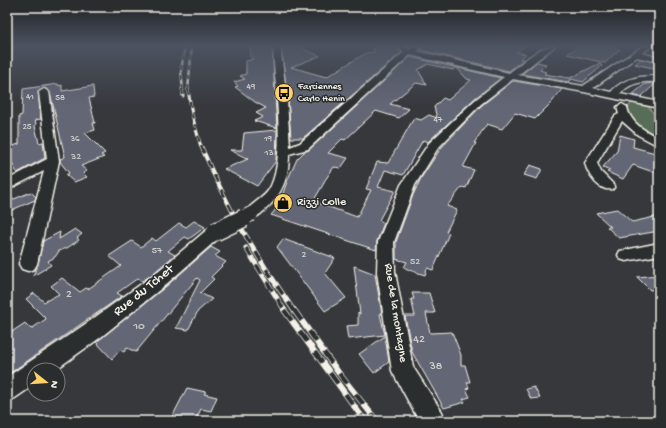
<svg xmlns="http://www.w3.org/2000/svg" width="666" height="428" font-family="'Gochi Hand',sans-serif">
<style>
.green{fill:#596d58;stroke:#a6afa0}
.building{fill:#646675;stroke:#f4f1e8;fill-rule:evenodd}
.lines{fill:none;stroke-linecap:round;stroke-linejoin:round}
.minor-casing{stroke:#f4f1e8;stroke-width:3}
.minor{fill:#2a2d2e;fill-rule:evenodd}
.rail-far4-casing{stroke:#f4f1e8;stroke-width:2.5}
.rail-far3-casing{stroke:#f4f1e8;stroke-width:3}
.rail-far2-casing{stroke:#f4f1e8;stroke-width:4}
.rail-far1-casing{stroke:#f4f1e8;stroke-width:5}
.rail-casing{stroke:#f4f1e8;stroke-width:6}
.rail-far4{stroke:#2a2d2e;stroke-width:1.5;stroke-dasharray:5;stroke-linecap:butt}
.rail-far3{stroke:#2a2d2e;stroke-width:2;stroke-dasharray:6;stroke-linecap:butt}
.rail-far2{stroke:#2a2d2e;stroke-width:2.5;stroke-dasharray:8;stroke-linecap:butt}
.rail-far1{stroke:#2a2d2e;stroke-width:3.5;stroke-dasharray:10;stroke-linecap:butt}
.rail{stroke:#2a2d2e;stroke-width:4.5;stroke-dasharray:13;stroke-linecap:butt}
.minor-bridge-far1-casing{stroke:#f4f1e8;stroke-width:16;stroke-linecap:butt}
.minor-bridge-casing{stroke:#f4f1e8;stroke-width:20;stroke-linecap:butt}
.minor-bridge-far1{stroke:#2a2d2e;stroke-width:14}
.minor-bridge{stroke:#2a2d2e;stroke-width:17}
.labels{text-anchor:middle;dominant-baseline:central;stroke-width:3;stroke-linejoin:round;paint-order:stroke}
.far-number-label{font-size:9px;fill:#d0cecb}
.far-poi-label{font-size:10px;fill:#f4f1e8;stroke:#2a2d2e;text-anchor:start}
.number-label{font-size:10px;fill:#d0cecb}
.poi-label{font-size:12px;fill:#f4f1e8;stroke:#2a2d2e;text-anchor:start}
.near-number-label{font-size:12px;fill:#d0cecb}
.street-label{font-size:12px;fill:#f4f1e8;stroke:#2a2d2e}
.near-street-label{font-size:14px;fill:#f4f1e8;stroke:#2a2d2e}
</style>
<rect width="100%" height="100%" fill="#36383c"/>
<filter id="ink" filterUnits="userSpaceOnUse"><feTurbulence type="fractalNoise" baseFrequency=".025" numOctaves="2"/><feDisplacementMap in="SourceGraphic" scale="8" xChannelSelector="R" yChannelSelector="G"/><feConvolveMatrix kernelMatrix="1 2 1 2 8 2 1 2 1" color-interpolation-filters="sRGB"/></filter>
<g filter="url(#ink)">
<polygon class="green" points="632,102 647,105 659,120 659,140 633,122 627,109"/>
<g class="building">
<polygon points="251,46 272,46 277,128 254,121 263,117 256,113 266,108 255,102 235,87 238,86 234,82 245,79 240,76 246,74 246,61 253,59 250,56"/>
<polygon points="281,46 296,46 320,56 291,67 326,77 366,53 375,52 372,49 378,46 394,46 402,52 303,138 291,138 288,100"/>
<polygon points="417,46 525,46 516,52 526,54 520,59 524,59 509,71 421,50 421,48"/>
<polygon points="579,46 602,46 620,49 605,63 567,54"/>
<path d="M 410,57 L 501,78 L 474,99 L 428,142 L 423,140 L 403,175 L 385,170 L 378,187 L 395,191 L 379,220 L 384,223 L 377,241 L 376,250 L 271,215 L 278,207 L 288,179 L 297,159 L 304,152 L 309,150 ZM 428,64 L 453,70 L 456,67 L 467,79 L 471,80 L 448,100 L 443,98 L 434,107 L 437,118 L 429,115 L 421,120 L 414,118 L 388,163 L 377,162 L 366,189 L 371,190 L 357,217 L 315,202 L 316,201 L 314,200 L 324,183 L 323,183 L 334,167 L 341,168 L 348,158 L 328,153 L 342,139 L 345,140 L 376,111 L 399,118 L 409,109 L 390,104 L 416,83 L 427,85 L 418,70 Z"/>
<polygon points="641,59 658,63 653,68 635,64"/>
<polygon points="537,62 546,64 540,70 546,72 544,74 570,78 600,63 602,66 583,82 571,79 568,82 522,74"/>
<polygon points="513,81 562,89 552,102 535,119 515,113 502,129 487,124 474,143 476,143 463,167 474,170 466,188 462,187 447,206 457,210 446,232 449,233 447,238 433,270 427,268 425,275 409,270 404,267 407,262 396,259 396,242 413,195 421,178 441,148 482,105"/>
<polygon points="656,83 641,97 632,95 645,84"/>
<polygon points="58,84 59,86 62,85 62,91 93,86 94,97 89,98 95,123 93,123 95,130 85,133 105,153 101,155 104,157 81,166 87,171 83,173 87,177 74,182 66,175 69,173 60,162 60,159 65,157 50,92 45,88 38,92 41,119 35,120 36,124 35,126 39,143 43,142 45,158 17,173 12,163 10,164 9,154 10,153 10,147 19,144 19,116 22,115 23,89"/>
<polygon points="277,130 276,161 257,186 224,169 248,159 230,150 242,150 244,133"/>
<polygon points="620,135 634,139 633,147 659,154 659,174 633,165 623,179 607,172 610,170 603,167 617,151"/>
<polygon points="530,165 542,169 537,179 524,175"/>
<polygon points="31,192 36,197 35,200 7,212 7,202"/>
<polygon points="617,209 632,222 659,216 659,231 619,238 607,227 611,227 596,213"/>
<polygon points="194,221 205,227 189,239 185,237 168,251 175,255 150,276 142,281 138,278 117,293 122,296 7,375 7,335 25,323 31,329 46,319 26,299 34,293 44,302 59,294 51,286 62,278 80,292 86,288 88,289 121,266 109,256 132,241 141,247 152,238 156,241 179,223 186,227"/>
<polygon points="75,229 82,234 77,238 79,240 67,248 59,251 55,257 48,261 51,265 33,276 38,264 43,241 60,232 59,239"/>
<polygon points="283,239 335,258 325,273 346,298 325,311 277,247"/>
<polygon points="211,247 220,252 215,256 226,262 211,277 214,279 200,293 212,299 198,311 188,330 176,328 200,280 197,278 136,352 127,348 124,352 120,350 112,359 96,342 164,288"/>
<polygon points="354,266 375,274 382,314 380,314 385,335 348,339 346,326 358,325 358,312 360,314"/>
<polygon points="659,275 659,289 650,290 637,277"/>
<polygon points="412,293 429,293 435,313 426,313 430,333 452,332 461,355 461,365 465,365 470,382 467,382 469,388 466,389 470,397 463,399 465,402 444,408 412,352 405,316 415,316 411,299 414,299"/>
<polygon points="385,336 389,362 374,373 359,354"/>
<polygon points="534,387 540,398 531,399 526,389"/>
<polygon points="187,388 206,392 204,394 217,397 211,411 201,409 195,421 170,421"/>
</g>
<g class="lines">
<defs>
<g id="minor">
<path d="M 273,46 L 280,46 L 287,100 L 290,147 L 300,143 L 404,52 L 395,46 L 403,46 L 409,49 L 416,47 L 420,49 L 417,51 L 509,73 C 523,63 538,46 555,46 L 518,75 L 583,86 L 643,46 L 652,46 L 642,53 L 659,58 L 659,62 L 637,57 L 593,88 L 611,92 C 624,77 641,76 659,76 L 659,82 C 644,81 630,82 620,94 L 659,102 L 659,108 L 584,92 L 513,79 L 481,104 L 438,148 L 415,185 L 394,242 L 395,272 L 413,367 L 442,412 L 445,421 L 419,421 L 392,371 L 377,272 L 378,242 L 401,185 L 429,143 L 475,100 L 504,77 L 410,55 L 308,149 L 289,154 C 289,177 282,195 265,210 C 258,216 254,220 246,218 L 244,214 C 249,205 261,200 268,191 C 288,162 274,81 273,46 Z"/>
<polygon points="44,89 49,92 59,161 37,264 34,269 28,271 22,269 19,264 44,171 7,190 7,180 47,159 39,92"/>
<path d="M 622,104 L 627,107 C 630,123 645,131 659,138 L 659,146 L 638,135 L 622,121 L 597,163 L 601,172 L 615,186 L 613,189 C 599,192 588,175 585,163 L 615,116 L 619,114 L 617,107 Z"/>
<polygon points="215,226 221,228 223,232 221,236 163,287 101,337 55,370 34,370 34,385 15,398 7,402 7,377 87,323 151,277 209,228"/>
<polygon points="659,243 659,255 626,261 620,259 618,255 620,251"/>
</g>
</defs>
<use href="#minor" class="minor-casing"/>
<use href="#minor" class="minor"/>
<defs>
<g id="rail-far4">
<polyline points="183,90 181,71 185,46"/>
<polyline points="188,90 192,46"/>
</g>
<g id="rail-far3">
<polyline points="182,89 183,96"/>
<polyline points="188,89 192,115 201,147"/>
</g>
<polyline id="rail-far2" points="201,146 213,173 236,219"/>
<g id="rail-far1">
<polyline points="235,218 266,269 294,311"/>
<polyline points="246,248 285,311"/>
</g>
<g id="rail">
<polyline points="284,310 365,421"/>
<polyline points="294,310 338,372 377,421"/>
</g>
</defs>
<use href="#rail-far4" class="rail-far4-casing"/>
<use href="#rail-far3" class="rail-far3-casing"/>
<use href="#rail-far2" class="rail-far2-casing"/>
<use href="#rail-far1" class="rail-far1-casing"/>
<use href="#rail" class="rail-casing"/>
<use href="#rail-far4" class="rail-far4"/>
<use href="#rail-far3" class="rail-far3"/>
<use href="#rail-far2" class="rail-far2"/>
<use href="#rail-far1" class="rail-far1"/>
<use href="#rail" class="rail"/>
<defs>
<polyline id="minor-bridge-far1" points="242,219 251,214"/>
<polyline id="minor-bridge" points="215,232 244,218"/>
</defs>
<use href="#minor-bridge-far1" class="minor-bridge-far1-casing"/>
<use href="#minor-bridge" class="minor-bridge-casing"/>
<use href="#minor-bridge-far1" class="minor-bridge-far1"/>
<use href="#minor-bridge" class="minor-bridge"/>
</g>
</g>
<linearGradient id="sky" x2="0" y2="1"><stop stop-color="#1e1f21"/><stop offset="0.43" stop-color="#4c5361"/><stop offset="1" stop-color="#4c5361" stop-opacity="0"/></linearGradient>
<rect width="666" height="106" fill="url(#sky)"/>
<defs>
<symbol id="bus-disc" viewBox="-11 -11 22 22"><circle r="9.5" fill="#ffd166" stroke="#2a2d2e"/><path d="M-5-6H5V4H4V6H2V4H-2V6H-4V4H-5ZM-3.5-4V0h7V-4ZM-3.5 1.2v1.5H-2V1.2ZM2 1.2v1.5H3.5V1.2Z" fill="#111"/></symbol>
<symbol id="shop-disc" viewBox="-11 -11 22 22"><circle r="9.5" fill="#ffd166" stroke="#2a2d2e"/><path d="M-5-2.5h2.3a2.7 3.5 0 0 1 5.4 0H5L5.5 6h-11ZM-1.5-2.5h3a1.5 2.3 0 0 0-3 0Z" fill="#111"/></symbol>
</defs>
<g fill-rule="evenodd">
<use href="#bus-disc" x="273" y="82" width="22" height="22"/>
<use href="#shop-disc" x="272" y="192" width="22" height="22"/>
</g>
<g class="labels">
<g class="far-number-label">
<text x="251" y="87">49</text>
<text x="30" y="97">41</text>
<text x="60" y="98">58</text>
<text x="438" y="120">47</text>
<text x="27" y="127">25</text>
<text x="75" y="139">36</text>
<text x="268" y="139">19</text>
</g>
<g class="far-poi-label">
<text x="298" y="87">Farciennes<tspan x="298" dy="12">Carlo Henin</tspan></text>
</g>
<g class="number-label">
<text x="269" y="153">13</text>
<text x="76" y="157">32</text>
<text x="157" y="251">57</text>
<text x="304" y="255">2</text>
<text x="415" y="262">52</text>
</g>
<g class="poi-label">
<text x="297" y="203">Rizzi Colle</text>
</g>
<g class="near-number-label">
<text x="69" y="295">2</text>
<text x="139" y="327">10</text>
<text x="419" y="340">42</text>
<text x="436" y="367">38</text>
</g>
<g class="street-label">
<text transform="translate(395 313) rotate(81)">Rue de la montagne</text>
</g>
<g class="near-street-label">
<text transform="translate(144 291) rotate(-39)">Rue du Tchet</text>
</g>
</g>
<rect width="666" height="428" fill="none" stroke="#2a2d2e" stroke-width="24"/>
<rect x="12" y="12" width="642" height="404" fill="none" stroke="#f4f1e8" stroke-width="1.5" filter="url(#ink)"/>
<g transform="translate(46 382) rotate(107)"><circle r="19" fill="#2a2d2e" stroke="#7b7b78"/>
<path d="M0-3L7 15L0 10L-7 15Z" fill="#ffd166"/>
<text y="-6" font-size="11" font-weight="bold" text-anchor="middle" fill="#f4f1e8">N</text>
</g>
</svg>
